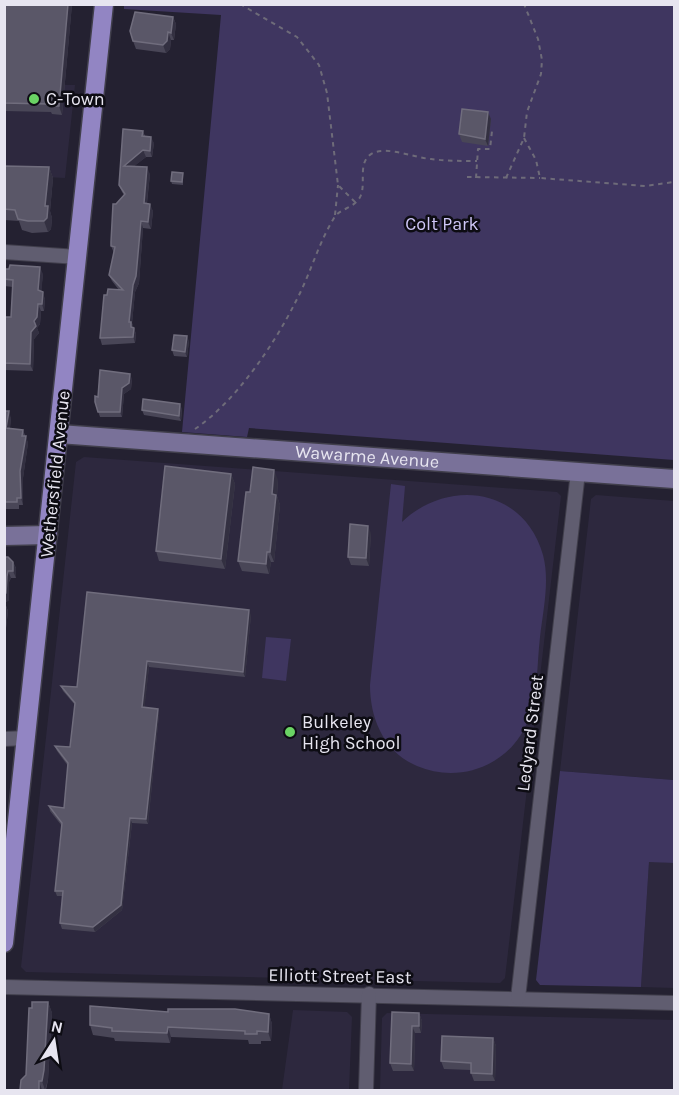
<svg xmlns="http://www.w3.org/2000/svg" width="679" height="1095" font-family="Karla,sans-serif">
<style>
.built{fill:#2d283e}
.green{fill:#3f3660}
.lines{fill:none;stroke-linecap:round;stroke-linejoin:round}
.street-casing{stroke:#413f4c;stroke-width:16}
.secondary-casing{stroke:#413f4c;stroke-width:21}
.primary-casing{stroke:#413f4c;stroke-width:21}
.path{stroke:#6e6b79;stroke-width:2;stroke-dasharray:4.5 4.5;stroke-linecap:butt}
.street{stroke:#605d70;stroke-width:14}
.secondary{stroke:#797199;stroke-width:18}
.primary{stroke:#9285c3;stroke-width:18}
.wall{fill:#494657}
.shaded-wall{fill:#333041}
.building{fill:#5a5768;stroke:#706d7d;stroke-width:1.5}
.poi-dot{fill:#6ad364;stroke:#0d0c13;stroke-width:2}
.labels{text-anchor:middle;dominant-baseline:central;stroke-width:5;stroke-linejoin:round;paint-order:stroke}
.poi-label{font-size:18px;fill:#e7e5f0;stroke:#0d0c13;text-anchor:start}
.park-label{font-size:18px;fill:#cfc7f7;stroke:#0d0c13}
.street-label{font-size:18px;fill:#e7e5f0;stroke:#0d0c13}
</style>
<rect width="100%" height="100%" fill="#242131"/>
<g class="built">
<polygon points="4,84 75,85 65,178 5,175"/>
<polygon points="84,457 557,492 561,496 505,978 500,983 26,972 21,967 76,462"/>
<polygon points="596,495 674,501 674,780 560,771 591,499"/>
<polygon points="649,861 674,863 674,988 641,987"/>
<polygon points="293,1010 347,1012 352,1017 349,1090 282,1090"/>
<polygon points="387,1013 674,1020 674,1090 380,1090 382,1018"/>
</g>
<g class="green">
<polygon points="124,4 674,5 674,460 249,428 247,437 182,432 221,15 124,9"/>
<path d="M 391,484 L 405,486 L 402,522 C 449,477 524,488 543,555 C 550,581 543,611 540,637 C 537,663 538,693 529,718 C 513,764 461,785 417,766 C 384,752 370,719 370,685 Z"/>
<polygon points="266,637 291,639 286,681 262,678"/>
<polygon points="560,771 674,780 674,863 649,862 641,987 540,985 536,980"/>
</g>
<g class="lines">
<defs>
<g id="street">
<polyline points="4,252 78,257"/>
<polyline points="4,739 26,738"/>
<polyline points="4,987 674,1003"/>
<polyline points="518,998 578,472"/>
<polyline points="366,1090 369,994"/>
</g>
<g id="secondary">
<path id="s1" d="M 59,434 L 674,479"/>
<polyline points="4,536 48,535"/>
</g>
<polyline id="primary" points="4,943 104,4"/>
</defs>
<use href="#street" class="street-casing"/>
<use href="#secondary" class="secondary-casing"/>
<use href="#primary" class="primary-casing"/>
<g class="path">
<polyline points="240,4 297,37 319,65 327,93 338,185 356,203"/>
<polyline points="524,138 536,160 540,178 645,186 674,182"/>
<polyline points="467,177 540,178"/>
<polyline points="476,178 478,149 490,149 492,131"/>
<polyline points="506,178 524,138 527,112 541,74 542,60 538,39 524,4"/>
<polyline points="335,215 338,185"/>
<path d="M 195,429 C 236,401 274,345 296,301 C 310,275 318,244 334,218 C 340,208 356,208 361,195 C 366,182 357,161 373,153 C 388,146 415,158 431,159 C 446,161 462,161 477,161"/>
</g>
<use href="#street" class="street"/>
<use href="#secondary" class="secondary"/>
<use href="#primary" class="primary"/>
</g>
<g class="wall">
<polygon points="4,4 72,4 62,115 52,114 51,112 4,111"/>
<polygon points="173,17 176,24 174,40 171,40 170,49 166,53 136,49 133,41"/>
<polygon points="491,119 488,146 462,142 459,134"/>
<polygon points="143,131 145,136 154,143 152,157 146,157 134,166 150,174 147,203 153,211 151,229 143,228 139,283 135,292 132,323 136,334 135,343 102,345 100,338 107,295 119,290 112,281 109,275 114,253 111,246 116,204 124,195 122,192 119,185"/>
<polygon points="4,166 49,167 53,178 50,211 52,218 51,229 48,232 32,233 22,230 19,221 4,220"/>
<polygon points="183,176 183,185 172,184 171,181"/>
<polygon points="4,269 43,274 41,291 45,299 44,311 41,311 40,324 37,328 39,333 34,339 33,371 4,370 4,317 11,317 13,287 4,286"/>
<polygon points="189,341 187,357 174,356 172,350"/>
<polygon points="132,379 131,389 124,394 122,417 100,417 95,402 98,397"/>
<polygon points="182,409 181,421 144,415 142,410"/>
<polygon points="4,411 11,418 10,428 23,430 28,443 23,478 23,505 19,505 19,509 4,509"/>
<polygon points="231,474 235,484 225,569 159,561 156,551"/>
<polygon points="278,480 277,496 280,505 274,562 271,562 269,574 242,571 238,561 250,492"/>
<polygon points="371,533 369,566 351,565 348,557"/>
<polygon points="4,557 13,562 16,568 16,578 11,578 9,582 9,600 5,603 8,611 4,645"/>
<polygon points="251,615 245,677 149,667 144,708 159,714 148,824 132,823 122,910 95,932 62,929 60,923 63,896 57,896 55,891 62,826 50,811 49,806 64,808 68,766 57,751 55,746 70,747 75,705 63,691 61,686 77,687"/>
<polygon points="48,1002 52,1013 48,1080 46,1090 20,1090 26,1075 32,1008"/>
<polygon points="168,1012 269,1014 272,1024 271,1041 261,1041 261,1044 249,1044 248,1040 171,1037 170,1043 115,1041 114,1038 93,1035 90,1025"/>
<polygon points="419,1013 422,1021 421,1033 415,1033 414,1071 393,1071 390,1063"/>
<polygon points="493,1038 496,1046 495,1081 474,1081 471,1073 471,1070 444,1069 441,1061"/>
</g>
<g class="shaded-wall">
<polygon points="68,4 72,4 62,115 59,106"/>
<polygon points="173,17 176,24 174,40 171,33"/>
<polygon points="168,32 171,40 170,49 166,53 163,45"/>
<polygon points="488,112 491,119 488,146 485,139"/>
<polygon points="151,137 154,143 152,157 150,151"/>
<polygon points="143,150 146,157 127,172 124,166"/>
<polygon points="49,167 53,178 50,211 52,218 51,229 48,232 44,221 45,206"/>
<polygon points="147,167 150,174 146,210 144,203"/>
<polygon points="150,204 153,211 151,229 148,222"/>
<polygon points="141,221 143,228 139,283 135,292 132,323 136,334 135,343 129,322"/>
<polygon points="40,267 43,274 41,297 38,290"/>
<polygon points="43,292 45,299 44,311 42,304"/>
<polygon points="38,304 41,311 40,324 37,328 39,333 34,339 33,371 30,364 31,332"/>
<polygon points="187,336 189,341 187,357 185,352"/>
<polygon points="130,374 132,379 131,389 124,394 122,417 120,412 122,388"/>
<polygon points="180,404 182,409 181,421 179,416"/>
<polygon points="9,411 11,418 9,435 6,428"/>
<polygon points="26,436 28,443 23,478 23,505 21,498 20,471"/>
<polygon points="274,470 278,480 277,496 280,505 274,562 270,552 272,494"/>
<polygon points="231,474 235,484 225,569 221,559"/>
<polygon points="368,526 371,533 369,566 366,558"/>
<polygon points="267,552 271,562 269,574 266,564"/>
<polygon points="13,562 16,568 16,578 13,571"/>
<polygon points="8,571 11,578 9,582 9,600 5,603 4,594 7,576"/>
<polygon points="5,604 8,611 4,645 4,614"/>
<polygon points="249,610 251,615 245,677 243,672"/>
<polygon points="147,661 149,667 144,713 142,707"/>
<polygon points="158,709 159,714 148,824 146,819"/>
<polygon points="130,818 132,823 122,910 95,932 93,927"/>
<polygon points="48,1002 52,1013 48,1080 45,1090 42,1081"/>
<polygon points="419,1013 422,1021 421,1033 419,1026"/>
<polygon points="269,1014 272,1024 271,1041 268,1032"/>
<polygon points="412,1026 415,1033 414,1071 411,1064"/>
<polygon points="168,1027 171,1037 170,1043 167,1033"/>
<polygon points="493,1038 496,1046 495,1081 492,1074"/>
<polygon points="39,1081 42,1090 39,1090"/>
</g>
<g class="building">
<polygon points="4,4 68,4 59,106 49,106 49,104 4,103"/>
<polygon points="135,12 173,17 171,33 168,32 167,41 163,45 133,41 130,31"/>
<polygon points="462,109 488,112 485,139 459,134"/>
<polygon points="123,129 143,131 142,136 151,137 150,151 143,150 124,166 147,167 144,203 150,204 148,222 141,221 136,276 133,285 129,322 131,322 131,327 134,328 133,337 100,338 104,295 107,295 108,289 123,290 109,275 115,247 111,246 111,242 113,204 116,204 125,194 119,185"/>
<polygon points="4,166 49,167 45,206 48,206 47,218 44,221 28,221 18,219 15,210 4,209"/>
<polygon points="172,172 183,173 182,182 171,181"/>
<polygon points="10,265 40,267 38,290 43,292 42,304 38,304 37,317 34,321 36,326 31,332 30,364 4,363 4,317 11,317 13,280 4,279 4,269 9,269"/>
<polygon points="174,335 187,336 185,352 172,350"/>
<polygon points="100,370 130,374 129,383 122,388 120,412 98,412 95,402 95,396 98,397"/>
<polygon points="143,399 180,404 179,416 142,410"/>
<polygon points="4,411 9,411 6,428 23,430 22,436 26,436 20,471 21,498 17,498 17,502 4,502"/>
<polygon points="165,466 231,474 221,559 156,551"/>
<polygon points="253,467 274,470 272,494 276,495 270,552 267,552 266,564 238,561 246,492 250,492"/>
<polygon points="350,524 368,526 366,558 348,557"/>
<polygon points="4,557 8,557 13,562 13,571 8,571 7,576 6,593 4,594"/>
<polygon points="87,592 249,610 243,672 147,661 142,707 158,709 146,819 130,818 121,905 93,927 60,923 63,891 55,891 62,823 49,806 64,808 68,763 55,746 70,747 75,703 61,686 77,687"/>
<polygon points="32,1002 48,1002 44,1070 42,1081 39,1081 39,1090 20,1090 21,1080 26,1075 29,1008 32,1008"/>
<polygon points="90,1006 168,1012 168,1009 235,1009 269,1014 268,1032 257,1031 257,1034 245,1034 245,1031 168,1027 167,1033 112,1031 112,1028 90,1025"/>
<polygon points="392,1012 419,1013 419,1026 412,1026 411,1064 390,1063"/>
<polygon points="442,1036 493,1038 492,1074 471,1073 471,1063 441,1061"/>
</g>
<g class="poi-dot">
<circle cx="34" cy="99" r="6"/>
<circle cx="290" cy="732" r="6"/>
</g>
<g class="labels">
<g class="poi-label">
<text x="46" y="99">C-Town</text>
<text x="302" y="722">Bulkeley<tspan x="302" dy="21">High School</tspan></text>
</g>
<g class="park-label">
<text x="442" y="224">Colt Park</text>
</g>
<g class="street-label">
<text stroke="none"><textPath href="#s1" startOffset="309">Wawarme Avenue</textPath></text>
<text transform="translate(55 474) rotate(-84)">Wethersfield Avenue</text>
<text transform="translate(530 733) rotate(-83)">Ledyard Street</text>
<text transform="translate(340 976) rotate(1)">Elliott Street East</text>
</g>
</g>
<rect width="679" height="1095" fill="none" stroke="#e7e5f0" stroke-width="12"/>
<g transform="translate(54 1041) rotate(12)" stroke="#0d0c13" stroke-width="4.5" paint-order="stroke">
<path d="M0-4.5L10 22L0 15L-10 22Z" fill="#e7e5f0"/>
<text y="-9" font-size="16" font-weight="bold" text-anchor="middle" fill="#e7e5f0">N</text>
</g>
</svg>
